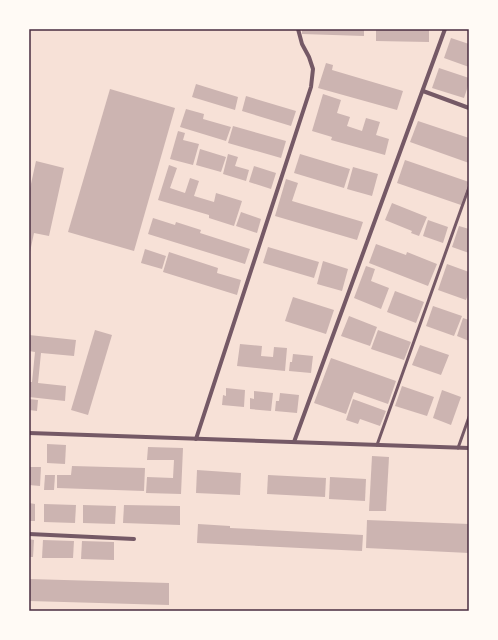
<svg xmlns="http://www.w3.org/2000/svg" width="498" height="640" font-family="'DM Sans',sans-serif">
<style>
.building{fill:#ccb4b1}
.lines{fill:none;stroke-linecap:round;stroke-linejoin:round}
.service{stroke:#755966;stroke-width:3}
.minor{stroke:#755966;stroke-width:4}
.neatline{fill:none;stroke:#4a2c40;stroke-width:1.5}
</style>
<rect width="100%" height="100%" fill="#f7e1d7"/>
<g class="building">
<polygon points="302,29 364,29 364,36 302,34"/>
<polygon points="376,29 429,29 429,42 376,41"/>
<polygon points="451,38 469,44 469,67 444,58"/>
<polygon points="326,63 333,65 332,70 403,91 397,110 318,88"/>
<polygon points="439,68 469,78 469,83 464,98 432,88"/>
<polygon points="196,84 238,97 235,110 192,97"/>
<polygon points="110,89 175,108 134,251 68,232"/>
<polygon points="323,94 341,100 337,113 350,117 347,126 362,131 366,118 380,122 376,135 389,139 385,155 331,140 332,137 312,131"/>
<polygon points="246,96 296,111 291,126 242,111"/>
<polygon points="186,109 204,114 203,119 231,127 226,141 180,127"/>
<polygon points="418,121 469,138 469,163 410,142"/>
<polygon points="233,126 286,141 281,158 228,143"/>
<polygon points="178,131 185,133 183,140 199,144 193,165 170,159"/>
<polygon points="200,149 226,157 221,172 196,165"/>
<polygon points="228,154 238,157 235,166 249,170 246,181 223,174"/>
<polygon points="300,154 350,169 344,188 294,173"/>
<polygon points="405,160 469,182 461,205 397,183"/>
<polygon points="36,161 64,168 49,236 34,233 30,252 29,193"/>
<polygon points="169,165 177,168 170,188 185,193 190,178 199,181 194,196 214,202 216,193 242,201 234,226 209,218 209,215 158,200"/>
<polygon points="254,166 276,173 271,189 249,182"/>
<polygon points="353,167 378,174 372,196 347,189"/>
<polygon points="286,179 298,183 292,201 363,222 357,240 275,216"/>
<polygon points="392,203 427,217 419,236 411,233 412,231 385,220"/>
<polygon points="241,212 261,219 257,233 236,226"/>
<polygon points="153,218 175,225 176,222 201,230 200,233 250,249 245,264 148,234"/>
<polygon points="428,220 448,227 443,243 423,236"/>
<polygon points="459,226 469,229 469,253 452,247"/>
<polygon points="376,244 406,255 407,252 437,264 428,286 369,263"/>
<polygon points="268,247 319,262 314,278 263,263"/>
<polygon points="145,249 166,256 162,269 141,263"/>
<polygon points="169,252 218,268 217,273 241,280 237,295 163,272"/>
<polygon points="323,261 348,269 342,291 317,284"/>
<polygon points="447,264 469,272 469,292 466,300 438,290"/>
<polygon points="366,266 375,269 371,281 389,288 381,309 354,298"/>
<polygon points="395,291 424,302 416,323 387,312"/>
<polygon points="293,297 334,310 326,334 285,321"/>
<polygon points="433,306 462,316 454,336 426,326"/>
<polygon points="349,316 377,327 370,346 341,336"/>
<polygon points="463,318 469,320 469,341 457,336"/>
<polygon points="95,330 112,335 88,415 71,410"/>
<polygon points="378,330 411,342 404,360 371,349"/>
<polygon points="29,335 76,340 74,356 41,353 38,383 66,386 65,401 29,397 29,382 32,382 35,352 29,351"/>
<polygon points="240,344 262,346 261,356 273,357 274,347 287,348 285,371 237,366"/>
<polygon points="420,345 449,355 441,375 412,365"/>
<polygon points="293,354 313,356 311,373 289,371 290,362 292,362"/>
<polygon points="331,358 396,381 388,404 354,392 346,414 314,403"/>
<polygon points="402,386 434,397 427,416 395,406"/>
<polygon points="226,388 245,390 244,407 222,405 223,395 226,396"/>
<polygon points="442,390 461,397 451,425 433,418"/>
<polygon points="254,391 273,393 271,411 250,409 250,398 254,399"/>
<polygon points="280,393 299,395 297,413 275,411 276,401 279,401"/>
<polygon points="29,399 38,400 37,411 29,410"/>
<polygon points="353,399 386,411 380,426 360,419 358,424 346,420"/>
<polygon points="47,444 66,445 65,464 47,463"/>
<polygon points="148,447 183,448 181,494 146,493 147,477 173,478 174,460 147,460"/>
<polygon points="372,456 389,457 386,511 369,511"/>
<polygon points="72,466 145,468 144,491 57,488 57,475 71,475"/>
<polygon points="29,467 41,467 40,486 29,485"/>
<polygon points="197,470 241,473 240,495 196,493"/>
<polygon points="45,475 55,475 54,490 44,490"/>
<polygon points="268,475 326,478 325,497 267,494"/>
<polygon points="330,477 366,479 365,501 329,499"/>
<polygon points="29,503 35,504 35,521 29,521"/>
<polygon points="44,504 76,505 75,523 44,522"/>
<polygon points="83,505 116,506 115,524 83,523"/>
<polygon points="124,505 180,506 180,525 123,523"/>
<polygon points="367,520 469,524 469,553 366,548"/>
<polygon points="198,524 230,526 230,528 363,535 362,551 197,543"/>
<polygon points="29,539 34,540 33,557 29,557"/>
<polygon points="43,540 74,541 73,558 42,558"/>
<polygon points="82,541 114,542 114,560 81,559"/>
<polygon points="29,579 169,583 169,605 29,601"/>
</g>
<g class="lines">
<g class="service">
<polyline points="377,445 469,187"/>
<polyline points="458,448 469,417"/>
</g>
<g class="minor">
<polyline points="423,91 469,108"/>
<polyline points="29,433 469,448"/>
<polyline points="196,439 311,87 313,69 309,57 302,44 298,29"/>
<polyline points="294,442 445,29"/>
<polyline points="29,534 134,539"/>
</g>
</g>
<rect width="498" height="640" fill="none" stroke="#fffaf5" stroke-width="60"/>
<rect x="30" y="30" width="438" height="580" class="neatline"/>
</svg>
